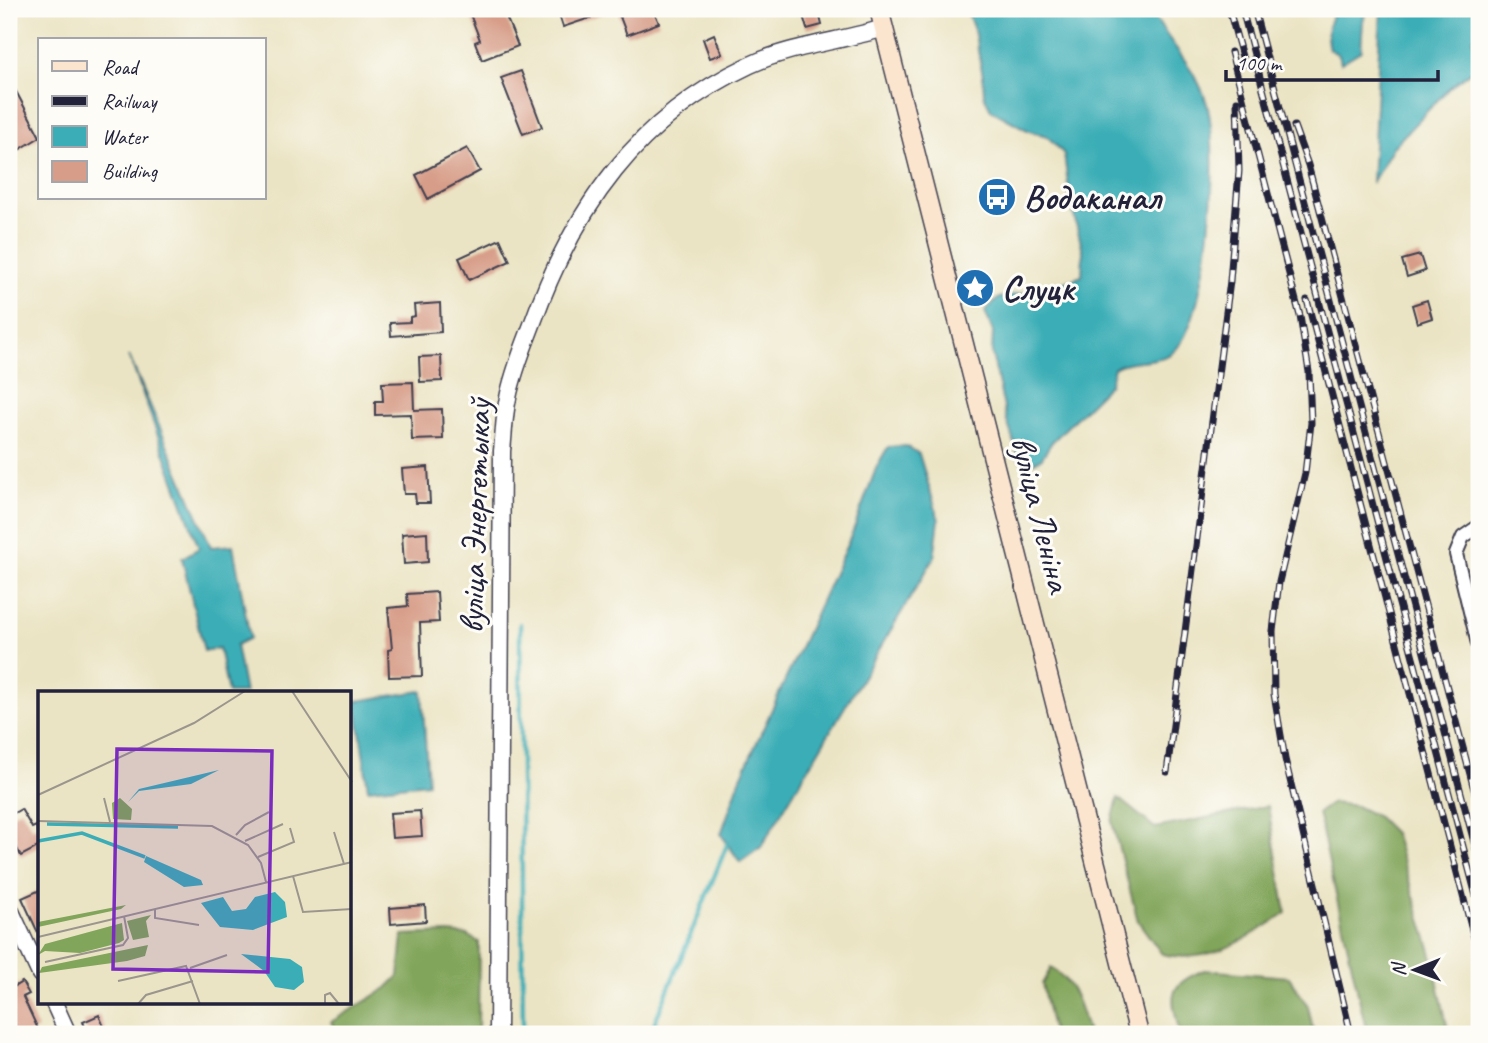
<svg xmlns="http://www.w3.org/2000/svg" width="1488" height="1043" font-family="Caveat,sans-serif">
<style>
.forest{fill:#81a55a;stroke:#52644a;stroke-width:2}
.water{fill:#3badb6;stroke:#2e6878;stroke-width:2}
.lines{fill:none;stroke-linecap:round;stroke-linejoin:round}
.stream{stroke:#3badb6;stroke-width:4.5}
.building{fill:#d79d88}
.minor-casing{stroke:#403f50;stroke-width:16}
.tertiary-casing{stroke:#403f50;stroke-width:19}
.secondary-casing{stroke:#403f50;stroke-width:21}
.minor{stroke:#fff;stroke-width:12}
.tertiary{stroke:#fff;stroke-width:16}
.secondary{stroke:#fbe5cf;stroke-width:18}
.rail-casing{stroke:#22223b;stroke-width:7}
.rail{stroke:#fdfcf7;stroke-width:4.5;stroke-dasharray:13;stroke-linecap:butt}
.labels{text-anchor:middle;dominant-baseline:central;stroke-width:6;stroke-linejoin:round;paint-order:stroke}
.poi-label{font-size:35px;font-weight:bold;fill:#22223b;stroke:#fdfcf7;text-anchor:start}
.street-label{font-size:35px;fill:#22223b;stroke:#fdfcf7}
.inset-river{fill:none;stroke:#3badb6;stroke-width:3.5}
.inset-road{fill:none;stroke:#9b968d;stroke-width:2}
.view{fill:#7b2cbf;fill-opacity:0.15;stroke:#7b2cbf;stroke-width:3.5}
.inset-edge{fill:none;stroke:#22223b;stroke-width:3.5}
</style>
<rect width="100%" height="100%" fill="#fdfcf7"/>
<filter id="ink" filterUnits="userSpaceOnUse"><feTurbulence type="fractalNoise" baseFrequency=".0143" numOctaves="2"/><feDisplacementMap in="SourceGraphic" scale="14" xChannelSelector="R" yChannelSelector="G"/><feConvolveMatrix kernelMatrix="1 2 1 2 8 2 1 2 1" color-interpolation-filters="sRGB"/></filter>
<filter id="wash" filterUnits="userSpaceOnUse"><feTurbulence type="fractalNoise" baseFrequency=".00686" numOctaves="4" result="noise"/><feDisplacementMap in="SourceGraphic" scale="28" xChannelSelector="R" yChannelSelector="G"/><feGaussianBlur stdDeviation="1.57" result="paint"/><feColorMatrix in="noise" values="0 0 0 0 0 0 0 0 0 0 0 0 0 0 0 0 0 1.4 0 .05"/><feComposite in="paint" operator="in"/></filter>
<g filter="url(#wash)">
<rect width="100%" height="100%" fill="#ebe4c4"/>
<g class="forest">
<path d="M 1118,798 L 1155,828 L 1268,806 L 1286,913 C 1248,938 1209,966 1162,954 L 1138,921 L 1112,822 Z"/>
<polygon points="1332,803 1356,806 1378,817 1394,833 1431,951 1449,1034 1367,1034 1318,813"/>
<polygon points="449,933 467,935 479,942 478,1034 338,1034 331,1022 387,988 399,976 403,935"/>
<path d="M 1051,968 C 1075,982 1081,1008 1088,1034 L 1053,1034 L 1042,984 Z"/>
<path d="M 1204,970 L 1289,977 L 1308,1006 L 1314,1034 L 1180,1034 C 1171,996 1165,987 1204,970 Z"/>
</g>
<g class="water">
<path d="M 966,9 L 1150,9 C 1167,41 1197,68 1207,104 C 1220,151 1210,311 1177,348 C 1162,366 1134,356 1114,368 L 1109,385 L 1052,442 L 1041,459 L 1030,464 L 1020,460 L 1007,421 L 992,354 L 993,332 L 985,311 L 999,298 L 1046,289 L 1082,276 L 1083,251 L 1070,200 L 1064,154 L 1047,136 L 1029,131 L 991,110 L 984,95 L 983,76 L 974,30 Z"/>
<path d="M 1335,9 L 1367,9 L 1363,21 L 1361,51 L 1341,63 L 1339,55 L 1329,49 C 1325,34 1328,23 1335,9 Z"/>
<polygon points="1381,9 1479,9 1479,29 1473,39 1477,58 1473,70 1449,88 1393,147 1372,183"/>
<polygon points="129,356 211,547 233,545 250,638 236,645 245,693 228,693 219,648 204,651 182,558 199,548"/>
<polygon points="907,446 919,454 939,520 934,558 761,847 740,862 721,834 741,777 851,536 877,466 888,447"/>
<polygon points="422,691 428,783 368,789 356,701"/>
</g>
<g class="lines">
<g class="stream">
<polyline points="520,624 523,1034"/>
<polyline points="650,1034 727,845"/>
</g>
</g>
<g id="blocks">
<g class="building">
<polygon points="468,9 503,9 518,46 482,60 475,42 480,40"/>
<polygon points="557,9 610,9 611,11 563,27"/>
<polygon points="617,9 653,9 659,23 627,35"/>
<polygon points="801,9 818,9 822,25 807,29"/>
<polygon points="714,34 722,54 710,58 703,39"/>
<polygon points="521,71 542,127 523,134 501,78"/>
<polygon points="9,78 40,137 9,156"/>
<polygon points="467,148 480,171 428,199 416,175"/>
<polygon points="500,239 510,261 469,280 459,258"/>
<polygon points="1420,255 1425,271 1407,277 1402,260"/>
<polygon points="1427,300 1432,318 1417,323 1412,305"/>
<polygon points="440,303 441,332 391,336 390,323 410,322 410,317 415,316 414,305"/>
<polygon points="441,356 442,381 420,382 419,357"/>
<polygon points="413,382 414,410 442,409 443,439 412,440 411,414 375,415 375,401 383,401 382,383"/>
<polygon points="428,467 430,503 416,503 415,494 404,494 402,469"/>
<polygon points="427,532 428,562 404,564 402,534"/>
<polygon points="437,592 439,622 420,623 422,676 389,677 388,650 392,649 388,608 408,606 407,594"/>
<polygon points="21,809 32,828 36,826 40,835 40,846 21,856 9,834 9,816"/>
<polygon points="420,811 422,836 392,838 390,813"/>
<polygon points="40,890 40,937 22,898"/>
<polygon points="425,905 426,921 391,924 390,908"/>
<polygon points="22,982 29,994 23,997 38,1029 26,1034 9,1034 9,1007 13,1005 9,990"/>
<polygon points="99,1015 107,1034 88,1034 83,1022"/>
</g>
</g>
</g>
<g filter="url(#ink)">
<use href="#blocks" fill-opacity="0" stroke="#403f50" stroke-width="2"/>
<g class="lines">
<defs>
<polyline id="minor" points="1479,526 1463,537 1456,554 1479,648"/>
<g id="tertiary">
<polyline points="9,907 40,974"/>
<polyline points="54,1003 68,1034"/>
<path d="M 498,1034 L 502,451 C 504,433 504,415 508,398 C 513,372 524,346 533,322 C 574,208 638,117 750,65 C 790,46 842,41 884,28"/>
</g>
<polyline id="secondary" points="879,9 1139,1034"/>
</defs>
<use href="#minor" class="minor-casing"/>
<use href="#tertiary" class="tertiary-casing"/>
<use href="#secondary" class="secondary-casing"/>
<use href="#minor" class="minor"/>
<use href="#tertiary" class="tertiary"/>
<use href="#secondary" class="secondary"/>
<defs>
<g id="rail">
<polyline points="1229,9 1244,64"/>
<polyline points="1242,9 1479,907"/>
<polyline points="1254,9 1479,861"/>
<polyline points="1231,52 1300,316 1309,372 1311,423 1305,473 1279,582 1273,631 1274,694 1285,759 1351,1034"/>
<polyline points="1294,126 1308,165 1479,808"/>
<polyline points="1307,300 1479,957"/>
<polyline points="1167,772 1230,281 1239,171 1237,101"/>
</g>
</defs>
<use href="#rail" class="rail-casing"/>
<use href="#rail" class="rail"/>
</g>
</g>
<defs>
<symbol id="bus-disc" viewBox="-11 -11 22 22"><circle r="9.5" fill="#1f6fb2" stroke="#fdfcf7"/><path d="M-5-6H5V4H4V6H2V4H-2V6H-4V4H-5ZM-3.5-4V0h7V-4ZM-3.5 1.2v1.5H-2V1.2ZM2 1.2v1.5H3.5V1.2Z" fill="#fff"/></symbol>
<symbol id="sight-disc" viewBox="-11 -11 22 22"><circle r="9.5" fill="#1f6fb2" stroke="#fdfcf7"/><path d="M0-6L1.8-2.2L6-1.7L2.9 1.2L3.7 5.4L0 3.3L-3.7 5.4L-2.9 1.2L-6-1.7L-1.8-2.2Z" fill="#fff"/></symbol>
</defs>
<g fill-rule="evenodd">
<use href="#bus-disc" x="975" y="175" width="44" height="44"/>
<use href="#sight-disc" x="953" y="266" width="44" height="44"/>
</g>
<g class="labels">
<g class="poi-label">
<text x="1024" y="197">Водаканал</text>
<text x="1002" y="288">Слуцк</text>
</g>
<g class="street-label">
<text transform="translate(1041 514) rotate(76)">вуліца Леніна</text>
<text transform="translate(475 516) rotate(-88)">вуліца Энергетыкаў</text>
</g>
</g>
<g transform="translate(38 691)">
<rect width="313" height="313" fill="#ebe4c4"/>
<path d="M 82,107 L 94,118 L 93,129 L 75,128 L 74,112 ZM 88,214 L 83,218 L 0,236 L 0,231 ZM 113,224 L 108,230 L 111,246 L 95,249 L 89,230 ZM 84,232 L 86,249 L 81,252 L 42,262 L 7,260 L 0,264 L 7,253 ZM 110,254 L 107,265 L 89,270 L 1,282 L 4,276 Z" fill="#81a55a"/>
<path d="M 181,79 L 153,93 L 101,100 L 90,111 L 101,98 ZM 108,165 L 163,189 L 165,194 L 146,196 L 106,171 ZM 237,201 L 247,211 L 249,226 L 215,239 L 182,236 L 163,212 L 185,206 L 194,220 L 208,218 L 217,206 ZM 203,263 L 252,268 L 264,276 L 266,291 L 256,299 L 237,296 L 226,280 Z" fill="#3badb6"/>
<path class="inset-river" d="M 9,133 L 140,136M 0,150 L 44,142 L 107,166"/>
<path class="inset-road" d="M 254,0 L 314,91M 0,104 L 156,32 L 207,0M 66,107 L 72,131M 0,130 L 174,135 L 210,154 L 223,172 L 228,191M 296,141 L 306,173M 198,144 L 207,134 L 231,121M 207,150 L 245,133M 220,166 L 256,151 L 252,137M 255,185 L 265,221 L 314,218M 117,218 L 117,227 L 161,234M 0,246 L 314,171M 7,271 L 85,254 L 90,247 L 86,225M 152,277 L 189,264M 80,290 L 148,275 L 162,313M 100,313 L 108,304 L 155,290M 287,313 L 287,304 L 292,302 L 301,313"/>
<path class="view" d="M 79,58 L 234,60 L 230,281 L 75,278 Z"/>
<rect width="313" height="313" class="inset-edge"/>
</g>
<rect width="1488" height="1043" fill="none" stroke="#fdfcf7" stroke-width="35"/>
<rect x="38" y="38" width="228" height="161" fill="#fdfcf7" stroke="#a5a5ac" stroke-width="2"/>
<rect x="52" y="61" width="35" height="10" fill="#fbe5cf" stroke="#a5a5ac" stroke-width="2"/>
<text x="102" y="74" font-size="21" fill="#22223b">Road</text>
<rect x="52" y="96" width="35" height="10" fill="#22223b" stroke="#a5a5ac" stroke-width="2"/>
<text x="102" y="108" font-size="21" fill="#22223b">Railway</text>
<rect x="52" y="126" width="35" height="21" fill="#3badb6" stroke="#a5a5ac" stroke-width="2"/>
<text x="102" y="144" font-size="21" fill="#22223b">Water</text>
<rect x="52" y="161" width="35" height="21" fill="#d79d88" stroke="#a5a5ac" stroke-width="2"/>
<text x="102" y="178" font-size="21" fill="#22223b">Building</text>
<g transform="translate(1415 970) rotate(269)" stroke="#fdfcf7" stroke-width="5" paint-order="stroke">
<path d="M0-5L12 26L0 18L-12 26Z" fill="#22223b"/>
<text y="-10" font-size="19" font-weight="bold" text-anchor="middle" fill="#22223b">N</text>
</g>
<path d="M1226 70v10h212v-10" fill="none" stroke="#22223b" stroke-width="3.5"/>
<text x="1236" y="70" font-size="21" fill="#22223b" stroke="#fdfcf7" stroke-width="5" paint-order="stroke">100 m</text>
</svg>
